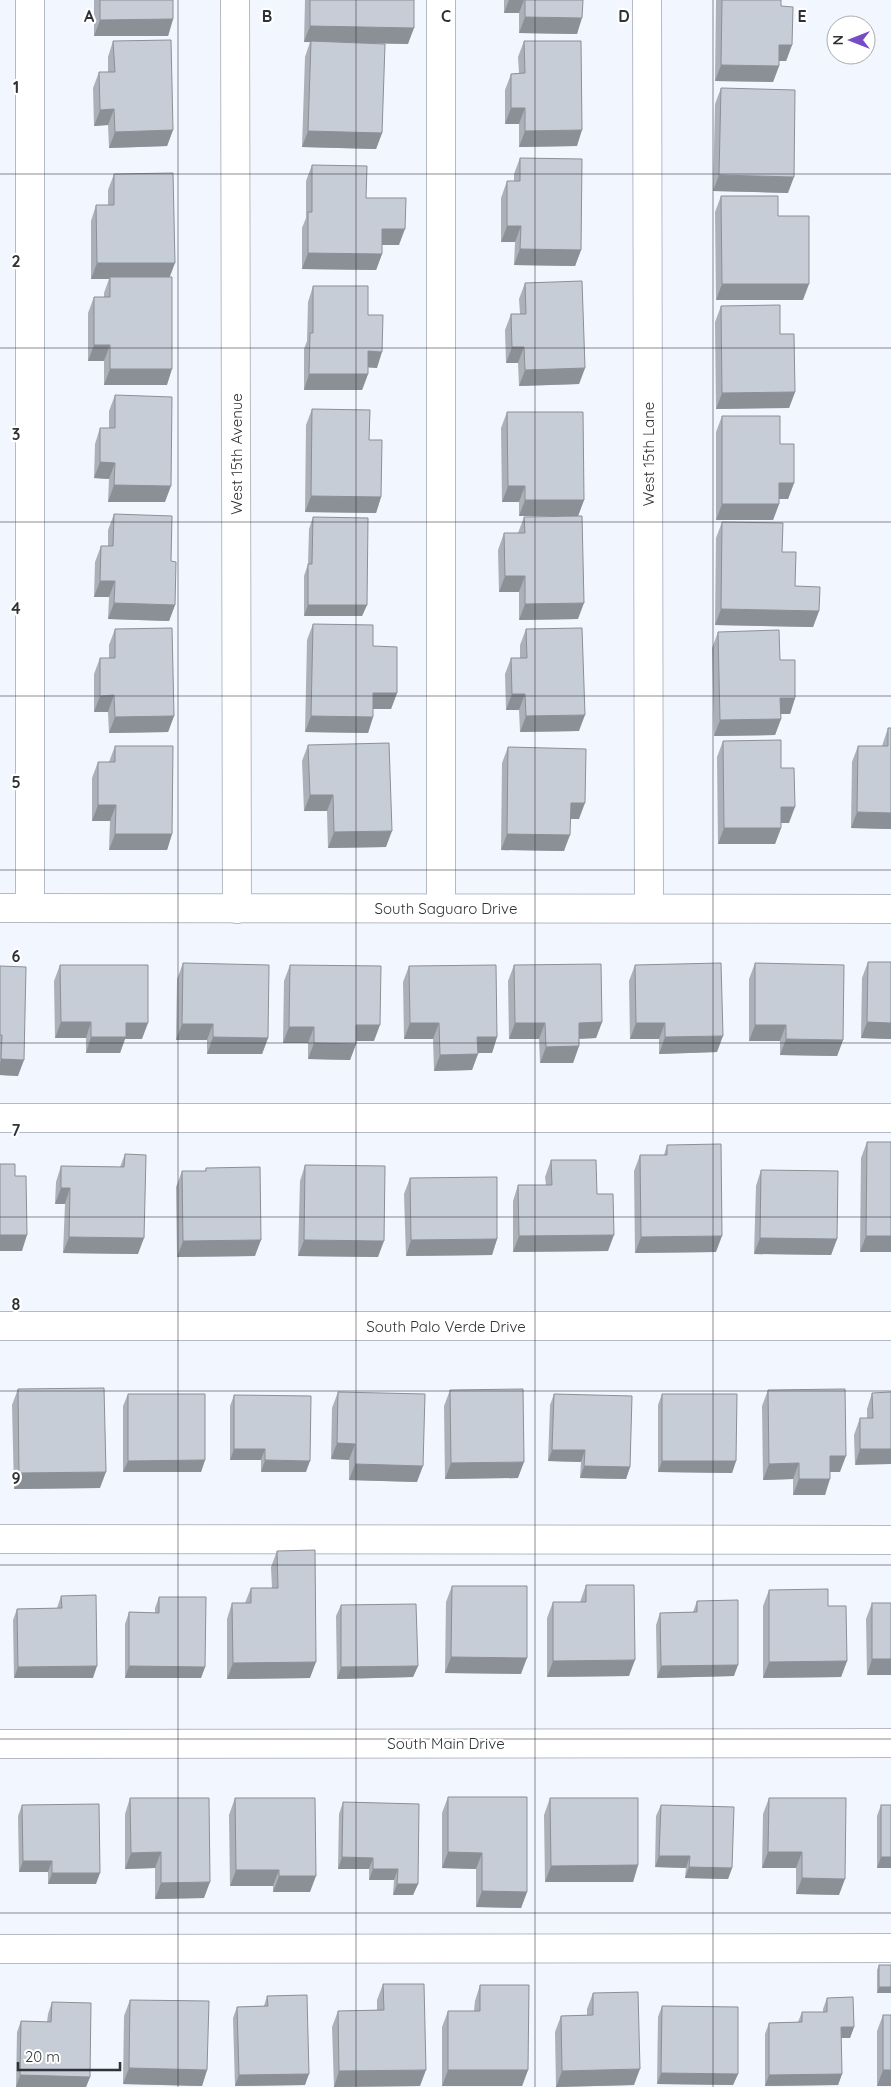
<svg xmlns="http://www.w3.org/2000/svg" width="891" height="2087" font-family="Quicksand,sans-serif">
<style>
.lines{fill:none;stroke-linecap:round;stroke-linejoin:round}
.minor-casing{stroke:#b5bac5;stroke-width:30}
.minor{stroke:#fff;stroke-width:28}
.wall{fill:#abb0b9}
.shaded-wall{fill:#8b9096}
.building{fill:#c7cdd7;stroke:#8b9096}
.grid{fill:none;stroke:#2f3236;stroke-width:1;stroke-opacity:0.55}
.labels{text-anchor:middle;dominant-baseline:central;stroke-width:4.5;stroke-linejoin:round;paint-order:stroke}
.street-label{font-size:15px;fill:#2f3236;stroke:#fff}
.grid-label{font-size:16px;text-anchor:middle;font-weight:bold;fill:#2f3236;stroke:#fff;stroke-width:4.5;stroke-linejoin:round;paint-order:stroke}
</style>
<rect width="100%" height="100%" fill="#f1f6ff"/>
<g class="lines">
<defs>
<g id="minor">
<polyline points="30,0 30,908"/>
<polyline points="235,0 237,909"/>
<polyline points="441,0 441,908"/>
<polyline points="647,0 649,908"/>
<polyline points="0,908 891,909"/>
<polyline points="0,1118 891,1118"/>
<polyline points="0,1326 891,1326"/>
<polyline points="0,1539 891,1540"/>
<polyline points="0,1744 891,1743"/>
<polyline points="0,1949 891,1948"/>
</g>
</defs>
<use href="#minor" class="minor-casing"/>
<use href="#minor" class="minor"/>
</g>
<g class="wall">
<polygon points="94,0 173,0 173,19 168,36 94,36"/>
<polygon points="305,0 414,0 408,44 347,42 382,133 376,149 302,147 305,57 310,42 304,42"/>
<polygon points="504,0 583,0 577,34 519,33 519,13 504,13"/>
<polygon points="716,0 781,0 781,6 792,45 786,61 779,61 779,66 773,82 715,81"/>
<polygon points="113,41 173,130 167,146 109,148 108,125 94,126 93,88 99,72 108,72 108,57"/>
<polygon points="524,41 577,146 519,147 519,124 505,124 505,90 511,74 519,73 518,57"/>
<polygon points="721,88 788,193 713,191 715,104"/>
<polygon points="520,158 581,250 575,266 514,265 515,242 501,242 501,198 507,181 514,181 514,174"/>
<polygon points="312,165 366,198 399,245 382,245 382,254 376,270 302,269 302,228 306,218 306,181"/>
<polygon points="114,174 169,277 167,385 104,385 104,361 88,361 88,313 94,297 104,297 104,293 109,279 91,279 91,221 96,205 108,205 108,190"/>
<polygon points="721,196 803,300 716,300 715,212"/>
<polygon points="525,283 585,368 579,384 519,386 518,363 506,363 505,330 511,314 520,314 519,299"/>
<polygon points="313,286 368,315 377,368 368,367 368,374 362,390 304,390 304,349 307,341 308,302"/>
<polygon points="721,306 780,334 795,392 789,408 716,409 715,322"/>
<polygon points="115,395 165,502 108,502 109,479 94,478 95,444 100,428 109,428 109,411"/>
<polygon points="312,409 369,440 381,497 376,513 305,512 306,425"/>
<polygon points="507,412 584,500 578,516 519,516 519,502 502,502 501,428"/>
<polygon points="722,416 780,444 794,483 788,499 779,499 779,504 773,520 716,520 716,432"/>
<polygon points="114,514 171,561 175,605 169,621 108,619 109,597 94,597 95,562 101,546 108,546 108,530"/>
<polygon points="313,517 367,605 362,616 304,616 304,576 308,564 309,529"/>
<polygon points="524,517 578,619 519,620 519,592 499,592 498,550 504,533 518,533"/>
<polygon points="722,522 782,552 795,586 819,611 813,627 715,625 716,538"/>
<polygon points="313,624 373,646 397,693 391,709 373,709 373,717 368,733 305,732 307,640"/>
<polygon points="115,629 174,716 168,732 109,733 108,712 94,712 94,674 100,658 109,658 109,645"/>
<polygon points="526,629 579,731 520,732 519,710 506,710 505,674 511,658 520,658 520,645"/>
<polygon points="718,632 780,660 795,698 790,714 780,714 781,719 775,735 714,736 712,648"/>
<polygon points="888,728 891,829 851,828 852,762 858,746 882,746"/>
<polygon points="723,741 789,823 781,823 781,828 775,844 718,844 717,757"/>
<polygon points="308,745 386,847 328,848 327,811 304,811 302,761"/>
<polygon points="115,746 172,834 167,850 109,850 110,821 92,821 92,778 98,762 109,762"/>
<polygon points="508,747 579,819 570,819 564,851 501,850 502,763"/>
<polygon points="868,962 891,962 891,1039 861,1038 862,978"/>
<polygon points="183,963 268,1038 262,1054 207,1054 207,1040 176,1040 177,979"/>
<polygon points="755,963 843,1040 837,1056 780,1055 780,1041 749,1041 749,979"/>
<polygon points="60,965 142,1039 125,1039 120,1053 86,1053 86,1038 55,1038 54,981"/>
<polygon points="290,965 374,1041 356,1041 356,1044 350,1060 308,1059 308,1043 283,1043 284,981"/>
<polygon points="514,965 602,1022 596,1038 579,1039 579,1046 573,1063 540,1063 539,1039 509,1039 508,981"/>
<polygon points="635,965 717,1052 659,1054 659,1039 630,1039 629,981"/>
<polygon points="0,966 18,1076 0,1075"/>
<polygon points="409,966 497,1037 492,1053 478,1053 472,1070 434,1071 433,1039 404,1039 403,982"/>
<polygon points="867,1142 891,1252 860,1252 861,1158"/>
<polygon points="667,1145 716,1252 635,1253 634,1171 640,1155 664,1155"/>
<polygon points="125,1154 138,1254 63,1253 65,1204 55,1204 56,1182 61,1166 120,1167"/>
<polygon points="551,1160 597,1194 608,1251 513,1252 513,1201 518,1185 546,1185 545,1177"/>
<polygon points="305,1165 378,1257 298,1256 300,1181"/>
<polygon points="206,1168 255,1256 177,1257 176,1187 182,1171 205,1171"/>
<polygon points="761,1170 837,1239 831,1255 754,1254 756,1186"/>
<polygon points="410,1178 497,1239 492,1255 406,1256 404,1194"/>
<polygon points="18,1389 100,1488 14,1489 12,1405"/>
<polygon points="450,1390 518,1478 445,1479 444,1406"/>
<polygon points="768,1390 840,1472 830,1472 825,1495 793,1495 793,1479 763,1480 762,1406"/>
<polygon points="338,1392 417,1482 349,1480 349,1460 331,1459 332,1408"/>
<polygon points="891,1392 855,1465 854,1435 860,1418 867,1418 867,1409 872,1393"/>
<polygon points="128,1394 205,1460 201,1472 123,1472 123,1406"/>
<polygon points="554,1394 630,1467 626,1479 580,1478 581,1462 548,1461 550,1405"/>
<polygon points="662,1394 736,1461 732,1473 658,1472 658,1405"/>
<polygon points="234,1395 306,1472 261,1472 261,1460 230,1460 230,1406"/>
<polygon points="277,1551 310,1678 227,1679 227,1619 232,1603 245,1603 251,1588 272,1588 271,1567"/>
<polygon points="586,1585 629,1676 547,1677 547,1618 553,1602 580,1602"/>
<polygon points="452,1586 521,1674 445,1673 446,1602"/>
<polygon points="769,1590 828,1606 847,1661 841,1677 763,1678 763,1606"/>
<polygon points="61,1596 93,1678 14,1678 13,1620 17,1609 57,1608"/>
<polygon points="159,1597 205,1667 201,1678 125,1678 125,1624 129,1612 155,1613 155,1608"/>
<polygon points="697,1601 734,1676 657,1678 656,1625 660,1613 693,1612"/>
<polygon points="872,1603 891,1603 891,1675 867,1675 866,1619"/>
<polygon points="341,1605 418,1666 413,1677 337,1679 336,1616"/>
<polygon points="448,1797 527,1892 521,1908 476,1907 476,1869 442,1868 442,1813"/>
<polygon points="130,1798 204,1898 155,1899 155,1868 125,1869 125,1814"/>
<polygon points="235,1798 310,1892 273,1892 273,1886 230,1886 229,1815"/>
<polygon points="550,1798 638,1865 633,1882 545,1882 544,1815"/>
<polygon points="769,1798 839,1895 796,1894 796,1868 762,1868 763,1814"/>
<polygon points="343,1802 418,1884 413,1895 393,1895 394,1880 369,1880 369,1869 338,1869 339,1814"/>
<polygon points="22,1805 96,1884 48,1884 48,1872 19,1872 18,1816"/>
<polygon points="661,1805 732,1868 728,1879 685,1878 686,1868 655,1867 656,1816"/>
<polygon points="881,1805 891,1805 891,1868 877,1868 877,1816"/>
<polygon points="879,1965 891,1965 891,1993 877,1993 877,1970"/>
<polygon points="383,1984 420,2086 334,2087 332,2027 338,2011 377,2010 377,2000"/>
<polygon points="480,1985 528,2070 522,2086 442,2086 442,2027 448,2011 474,2011 475,2001"/>
<polygon points="593,1993 634,2085 556,2087 555,2032 561,2016 587,2015 587,2009"/>
<polygon points="267,1996 305,2085 235,2086 233,2018 237,2007 264,2006"/>
<polygon points="827,1998 854,2027 850,2038 841,2038 842,2074 838,2085 765,2086 765,2034 769,2023 798,2022 802,2012 823,2012 823,2009"/>
<polygon points="130,2000 207,2070 202,2086 123,2084 124,2016"/>
<polygon points="52,2002 90,2077 86,2087 16,2087 17,2032 21,2021 47,2022 48,2014"/>
<polygon points="662,2006 738,2074 733,2085 657,2084 658,2017"/>
<polygon points="883,2015 891,2086 877,2086 877,2031"/>
</g>
<g class="shaded-wall">
<polygon points="509,0 524,0 519,13 504,13"/>
<polygon points="525,17 582,18 577,34 519,33"/>
<polygon points="173,19 168,36 94,36 100,20"/>
<polygon points="310,26 414,28 408,44 304,42"/>
<polygon points="779,45 792,45 786,61 774,61"/>
<polygon points="721,65 779,66 773,82 715,81"/>
<polygon points="511,108 525,108 519,124 505,124"/>
<polygon points="114,109 108,125 94,126 100,110"/>
<polygon points="173,130 167,146 109,148 115,132"/>
<polygon points="582,130 577,146 519,147 525,131"/>
<polygon points="308,131 382,133 376,149 302,147"/>
<polygon points="719,175 794,177 788,193 713,191"/>
<polygon points="507,226 521,226 515,242 501,242"/>
<polygon points="382,229 405,229 399,245 377,245"/>
<polygon points="520,249 581,250 575,266 514,265"/>
<polygon points="308,253 382,254 376,270 302,269"/>
<polygon points="97,263 175,263 169,279 110,277 109,279 91,279"/>
<polygon points="722,284 809,284 803,300 716,300"/>
<polygon points="94,345 110,345 104,361 88,361"/>
<polygon points="512,347 524,347 518,363 506,363"/>
<polygon points="368,351 382,352 377,368 362,367"/>
<polygon points="585,368 579,384 519,386 525,370"/>
<polygon points="110,369 172,369 167,385 104,385"/>
<polygon points="309,374 368,374 362,390 304,390"/>
<polygon points="795,392 789,408 716,409 722,393"/>
<polygon points="100,462 115,463 109,479 94,478"/>
<polygon points="779,483 794,483 788,499 773,499"/>
<polygon points="114,485 171,486 165,502 108,502"/>
<polygon points="508,486 525,486 519,502 502,502"/>
<polygon points="311,496 381,497 376,513 305,512"/>
<polygon points="525,500 584,500 578,516 519,516"/>
<polygon points="722,504 779,504 773,520 716,520"/>
<polygon points="505,576 525,576 519,592 499,592"/>
<polygon points="100,581 115,581 109,597 94,597"/>
<polygon points="114,603 175,605 169,621 108,619"/>
<polygon points="584,603 578,619 519,620 525,604"/>
<polygon points="308,605 367,605 362,616 304,616"/>
<polygon points="721,609 819,611 813,627 715,625"/>
<polygon points="373,693 397,693 391,709 368,709"/>
<polygon points="512,694 525,694 519,710 506,710"/>
<polygon points="114,695 108,712 94,712 100,696"/>
<polygon points="780,698 795,698 790,714 774,714"/>
<polygon points="585,715 579,731 520,732 526,716"/>
<polygon points="174,716 168,732 109,733 115,717"/>
<polygon points="311,716 373,717 368,733 305,732"/>
<polygon points="781,719 775,735 714,736 720,720"/>
<polygon points="310,795 333,795 327,811 304,811"/>
<polygon points="571,803 585,803 579,819 565,819"/>
<polygon points="98,805 116,805 110,821 92,821"/>
<polygon points="781,807 795,807 789,823 775,823"/>
<polygon points="857,812 891,813 891,829 851,828"/>
<polygon points="724,828 781,828 775,844 718,844"/>
<polygon points="392,831 386,847 328,848 334,832"/>
<polygon points="115,834 172,834 167,850 109,850"/>
<polygon points="507,834 570,835 564,851 501,850"/>
<polygon points="61,1022 91,1022 86,1038 55,1038"/>
<polygon points="602,1022 596,1038 573,1039 579,1023"/>
<polygon points="867,1022 891,1023 891,1039 861,1038"/>
<polygon points="126,1023 148,1023 142,1039 125,1039 120,1053 86,1053 91,1037"/>
<polygon points="410,1023 439,1023 433,1039 404,1039"/>
<polygon points="515,1023 545,1023 539,1039 509,1039"/>
<polygon points="636,1023 665,1023 659,1039 630,1039"/>
<polygon points="182,1024 213,1024 207,1040 176,1040"/>
<polygon points="356,1025 380,1025 374,1041 350,1041"/>
<polygon points="755,1025 786,1025 780,1041 749,1041"/>
<polygon points="289,1027 314,1027 308,1043 283,1043"/>
<polygon points="723,1036 717,1052 659,1054 665,1037"/>
<polygon points="213,1037 268,1038 262,1054 207,1054"/>
<polygon points="477,1037 497,1037 492,1053 471,1053"/>
<polygon points="786,1039 843,1040 837,1056 780,1055"/>
<polygon points="314,1043 356,1044 350,1060 308,1059"/>
<polygon points="579,1046 573,1063 540,1063 546,1047"/>
<polygon points="478,1054 472,1070 434,1071 440,1055"/>
<polygon points="1,1059 24,1060 18,1076 0,1075 0,1063"/>
<polygon points="61,1188 70,1188 65,1204 55,1204"/>
<polygon points="0,1235 27,1235 22,1251 0,1251"/>
<polygon points="614,1235 608,1251 513,1252 519,1236"/>
<polygon points="722,1236 716,1252 635,1253 641,1237"/>
<polygon points="866,1236 891,1236 891,1252 860,1252"/>
<polygon points="69,1237 144,1238 138,1254 63,1253"/>
<polygon points="760,1238 837,1239 831,1255 754,1254"/>
<polygon points="497,1239 492,1255 406,1256 411,1240"/>
<polygon points="261,1240 255,1256 177,1257 183,1241"/>
<polygon points="304,1240 384,1241 378,1257 298,1256"/>
<polygon points="337,1443 355,1444 349,1460 331,1459"/>
<polygon points="234,1449 265,1449 261,1460 230,1460"/>
<polygon points="860,1449 891,1449 891,1464 855,1465"/>
<polygon points="552,1450 585,1450 581,1462 548,1461"/>
<polygon points="830,1456 846,1456 840,1472 824,1472"/>
<polygon points="205,1460 201,1472 123,1472 128,1461"/>
<polygon points="265,1460 310,1461 306,1472 261,1472"/>
<polygon points="662,1461 736,1461 732,1473 658,1472"/>
<polygon points="524,1462 518,1478 445,1479 451,1463"/>
<polygon points="799,1463 793,1479 763,1480 769,1464"/>
<polygon points="355,1464 423,1466 417,1482 349,1480"/>
<polygon points="584,1466 630,1467 626,1479 580,1478"/>
<polygon points="106,1472 100,1488 14,1489 19,1473"/>
<polygon points="799,1479 830,1479 825,1495 793,1495"/>
<polygon points="451,1657 527,1658 521,1674 445,1673"/>
<polygon points="872,1659 891,1659 891,1675 867,1675"/>
<polygon points="635,1660 629,1676 547,1677 553,1661"/>
<polygon points="847,1661 841,1677 763,1678 769,1662"/>
<polygon points="316,1662 310,1678 227,1679 233,1663"/>
<polygon points="738,1665 734,1676 657,1678 661,1666"/>
<polygon points="97,1666 93,1678 14,1678 18,1667"/>
<polygon points="129,1666 205,1667 201,1678 125,1678"/>
<polygon points="418,1666 413,1677 337,1679 341,1667"/>
<polygon points="161,1852 155,1868 125,1869 131,1853"/>
<polygon points="448,1852 482,1853 476,1869 442,1868"/>
<polygon points="768,1852 802,1852 796,1868 762,1868"/>
<polygon points="659,1856 690,1856 686,1868 655,1867"/>
<polygon points="342,1857 373,1858 369,1869 338,1869"/>
<polygon points="881,1857 891,1857 891,1868 877,1868"/>
<polygon points="23,1861 52,1861 48,1872 19,1872"/>
<polygon points="638,1865 633,1882 545,1882 551,1866"/>
<polygon points="689,1867 732,1868 728,1879 685,1878"/>
<polygon points="373,1869 398,1869 394,1880 369,1880"/>
<polygon points="236,1870 279,1870 273,1886 230,1886"/>
<polygon points="52,1873 100,1873 96,1884 48,1884"/>
<polygon points="279,1876 316,1876 310,1892 273,1892"/>
<polygon points="802,1878 845,1879 839,1895 796,1894"/>
<polygon points="210,1882 204,1898 155,1899 161,1883"/>
<polygon points="397,1884 418,1884 413,1895 393,1895"/>
<polygon points="482,1891 527,1892 521,1908 476,1907"/>
<polygon points="879,1987 891,1987 891,1993 877,1993"/>
<polygon points="841,2027 854,2027 850,2038 837,2038"/>
<polygon points="129,2068 207,2070 202,2086 123,2084"/>
<polygon points="640,2069 634,2085 556,2087 562,2071"/>
<polygon points="426,2070 420,2086 334,2087 339,2071"/>
<polygon points="448,2070 528,2070 522,2086 442,2086"/>
<polygon points="883,2070 891,2070 891,2086 877,2086"/>
<polygon points="661,2073 738,2074 733,2085 657,2084"/>
<polygon points="309,2074 305,2085 235,2086 239,2075"/>
<polygon points="842,2074 838,2085 765,2086 769,2075"/>
<polygon points="20,2075 90,2077 86,2087 16,2087"/>
</g>
<g class="building">
<polygon points="100,0 173,0 173,19 100,20"/>
<polygon points="310,0 414,0 414,28 310,26"/>
<polygon points="525,0 583,0 582,18 525,17"/>
<polygon points="722,0 781,0 781,6 793,7 792,45 779,45 779,66 721,65"/>
<polygon points="171,40 173,130 115,132 114,109 100,110 99,72 115,72 113,41"/>
<polygon points="311,41 385,44 382,133 308,131"/>
<polygon points="524,41 581,41 582,130 525,131 525,108 511,108 511,74 525,73"/>
<polygon points="721,88 795,90 794,177 719,175"/>
<polygon points="520,158 582,159 581,250 520,249 521,226 507,226 507,181 520,181"/>
<polygon points="312,165 367,166 366,198 406,198 405,229 382,229 382,254 308,253 308,212 312,212"/>
<polygon points="173,173 175,263 97,263 96,205 114,205 114,174"/>
<polygon points="721,196 778,196 778,216 809,216 809,284 722,284"/>
<polygon points="110,277 172,277 172,369 110,369 110,345 94,345 94,297 110,297"/>
<polygon points="582,281 585,368 525,370 524,347 512,347 511,314 526,314 525,283"/>
<polygon points="313,286 368,286 368,315 383,315 382,352 368,351 368,374 309,374 310,333 313,333"/>
<polygon points="780,305 780,334 794,334 795,392 722,393 721,306"/>
<polygon points="115,395 172,397 171,486 114,485 115,463 100,462 100,428 115,428"/>
<polygon points="312,409 370,410 369,440 382,440 381,497 311,496"/>
<polygon points="507,412 583,412 584,500 525,500 525,486 508,486"/>
<polygon points="722,416 780,416 780,444 794,444 794,483 779,483 779,504 722,504"/>
<polygon points="114,514 172,516 171,561 176,562 175,605 114,603 115,581 100,581 101,546 113,546"/>
<polygon points="582,516 584,603 525,604 525,576 505,576 504,533 525,533 524,517"/>
<polygon points="313,517 368,518 367,605 308,605 308,564 312,564"/>
<polygon points="722,522 783,523 782,552 796,552 795,586 820,587 819,611 721,609"/>
<polygon points="313,624 373,625 373,646 397,647 397,693 373,693 373,717 311,716"/>
<polygon points="172,628 174,716 115,717 114,695 100,696 100,658 115,658 115,629"/>
<polygon points="582,628 585,715 526,716 525,694 512,694 511,658 527,658 526,629"/>
<polygon points="779,630 780,660 795,660 795,698 780,698 781,719 720,720 718,632"/>
<polygon points="888,728 891,728 891,813 857,812 858,746 888,746"/>
<polygon points="781,740 781,768 794,768 795,807 781,807 781,828 724,828 723,741"/>
<polygon points="389,743 392,831 334,832 333,795 310,795 308,745"/>
<polygon points="115,746 173,746 172,834 115,834 116,805 98,805 98,762 115,762"/>
<polygon points="508,747 586,749 585,803 571,803 570,835 507,834"/>
<polygon points="868,962 891,962 891,1023 867,1022"/>
<polygon points="183,963 269,965 268,1038 213,1037 213,1024 182,1024"/>
<polygon points="721,963 723,1036 665,1037 665,1023 636,1023 635,965"/>
<polygon points="755,963 844,965 843,1040 786,1039 786,1025 755,1025"/>
<polygon points="601,964 602,1022 579,1023 579,1046 546,1047 545,1023 515,1023 514,965"/>
<polygon points="60,965 148,965 148,1023 126,1023 126,1037 91,1037 91,1022 61,1022"/>
<polygon points="290,965 381,966 380,1025 356,1025 356,1044 314,1043 314,1027 289,1027"/>
<polygon points="496,965 497,1037 477,1037 478,1054 440,1055 439,1023 410,1023 409,966"/>
<polygon points="0,966 26,967 24,1060 1,1059 2,1035 0,1035"/>
<polygon points="867,1142 891,1142 891,1236 866,1236"/>
<polygon points="721,1144 722,1236 641,1237 640,1155 667,1155 667,1145"/>
<polygon points="125,1154 146,1155 144,1238 69,1237 70,1188 61,1188 61,1166 124,1167"/>
<polygon points="551,1160 596,1160 597,1194 613,1194 614,1235 519,1236 518,1185 552,1185"/>
<polygon points="0,1164 15,1164 15,1176 26,1176 27,1235 0,1235"/>
<polygon points="305,1165 385,1166 384,1241 304,1240"/>
<polygon points="260,1167 261,1240 183,1241 182,1171 206,1171 206,1168"/>
<polygon points="761,1170 838,1171 837,1239 760,1238"/>
<polygon points="497,1177 497,1239 411,1240 410,1178"/>
<polygon points="104,1388 106,1472 19,1473 18,1389"/>
<polygon points="523,1389 524,1462 451,1463 450,1390"/>
<polygon points="845,1389 846,1456 830,1456 830,1479 799,1479 799,1463 769,1464 768,1390"/>
<polygon points="338,1392 425,1394 423,1466 355,1464 355,1444 337,1443"/>
<polygon points="891,1392 891,1449 860,1449 860,1418 873,1418 872,1393"/>
<polygon points="128,1394 205,1394 205,1460 128,1461"/>
<polygon points="554,1394 632,1396 630,1467 584,1466 585,1450 552,1450"/>
<polygon points="662,1394 737,1394 736,1461 662,1461"/>
<polygon points="234,1395 311,1396 310,1461 265,1460 265,1449 234,1449"/>
<polygon points="315,1550 316,1662 233,1663 232,1603 251,1603 251,1588 278,1588 277,1551"/>
<polygon points="586,1585 634,1585 635,1660 553,1661 553,1602 586,1602"/>
<polygon points="452,1586 527,1586 527,1658 451,1657"/>
<polygon points="828,1589 828,1606 846,1606 847,1661 769,1662 769,1590"/>
<polygon points="96,1595 97,1666 18,1667 17,1609 62,1608 61,1596"/>
<polygon points="159,1597 206,1597 205,1667 129,1666 129,1612 159,1613"/>
<polygon points="738,1600 738,1665 661,1666 660,1613 697,1612 697,1601"/>
<rect x="872" y="1603" width="19" height="56"/>
<polygon points="416,1604 418,1666 341,1667 341,1605"/>
<polygon points="448,1797 527,1797 527,1892 482,1891 482,1853 448,1852"/>
<polygon points="130,1798 209,1798 210,1882 161,1883 161,1852 131,1853"/>
<polygon points="235,1798 315,1798 316,1876 279,1876 279,1870 236,1870"/>
<polygon points="550,1798 638,1798 638,1865 551,1866"/>
<polygon points="769,1798 846,1798 845,1879 802,1878 802,1852 768,1852"/>
<polygon points="343,1802 419,1804 418,1884 397,1884 398,1869 373,1869 373,1858 342,1857"/>
<polygon points="99,1804 100,1873 52,1873 52,1861 23,1861 22,1805"/>
<polygon points="661,1805 734,1807 732,1868 689,1867 690,1856 659,1856"/>
<rect x="881" y="1805" width="10" height="52"/>
<rect x="879" y="1965" width="12" height="22"/>
<polygon points="383,1984 424,1984 426,2070 339,2071 338,2011 384,2010"/>
<polygon points="480,1985 529,1985 528,2070 448,2070 448,2011 480,2011"/>
<polygon points="638,1992 640,2069 562,2071 561,2016 593,2015 593,1993"/>
<polygon points="307,1995 309,2074 239,2075 237,2007 268,2006 267,1996"/>
<polygon points="853,1997 854,2027 841,2027 842,2074 769,2075 769,2023 802,2022 802,2012 827,2012 827,1998"/>
<polygon points="130,2000 209,2001 207,2070 129,2068"/>
<polygon points="52,2002 91,2003 90,2077 20,2075 21,2021 51,2022"/>
<polygon points="662,2006 738,2007 738,2074 661,2073"/>
<rect x="883" y="2015" width="8" height="55"/>
</g>
<path class="grid" d="M 178,0 L 178,2087M 356,0 L 356,2087M 535,0 L 535,2087M 713,0 L 713,2087M 0,174 L 891,174M 0,348 L 891,348M 0,522 L 891,522M 0,696 L 891,696M 0,870 L 891,870M 0,1043 L 891,1043M 0,1217 L 891,1217M 0,1391 L 891,1391M 0,1565 L 891,1565M 0,1739 L 891,1739M 0,1913 L 891,1913"/>
<g class="labels">
<g class="street-label">
<text transform="translate(236 454) rotate(-90)">West 15th Avenue</text>
<text transform="translate(648 454) rotate(-90)">West 15th Lane</text>
<text x="446" y="908">South Saguaro Drive</text>
<text x="446" y="1326">South Palo Verde Drive</text>
<text x="446" y="1743">South Main Drive</text>
</g>
</g>
<g class="grid-label">
<text x="89" y="22">A</text>
<text x="267" y="22">B</text>
<text x="446" y="22">C</text>
<text x="624" y="22">D</text>
<text x="802" y="22">E</text>
<text x="16" y="93">1</text>
<text x="16" y="267">2</text>
<text x="16" y="440">3</text>
<text x="16" y="614">4</text>
<text x="16" y="788">5</text>
<text x="16" y="962">6</text>
<text x="16" y="1136">7</text>
<text x="16" y="1310">8</text>
<text x="16" y="1484">9</text>
</g>
<g transform="translate(851 40) rotate(270)"><circle r="24" fill="#ffffff" stroke="#acadaf"/>
<path d="M0-4L9 19L0 12L-9 19Z" fill="#764cc5"/>
<text y="-8" font-size="14" font-weight="bold" text-anchor="middle" fill="#2f3236">N</text>
</g>
<path d="M18 2062v8h102v-8" fill="none" stroke="#2f3236" stroke-width="2.5"/>
<text x="25" y="2062" font-size="15" fill="#2f3236" stroke="#ffffff" stroke-width="4" paint-order="stroke">20 m</text>
</svg>
